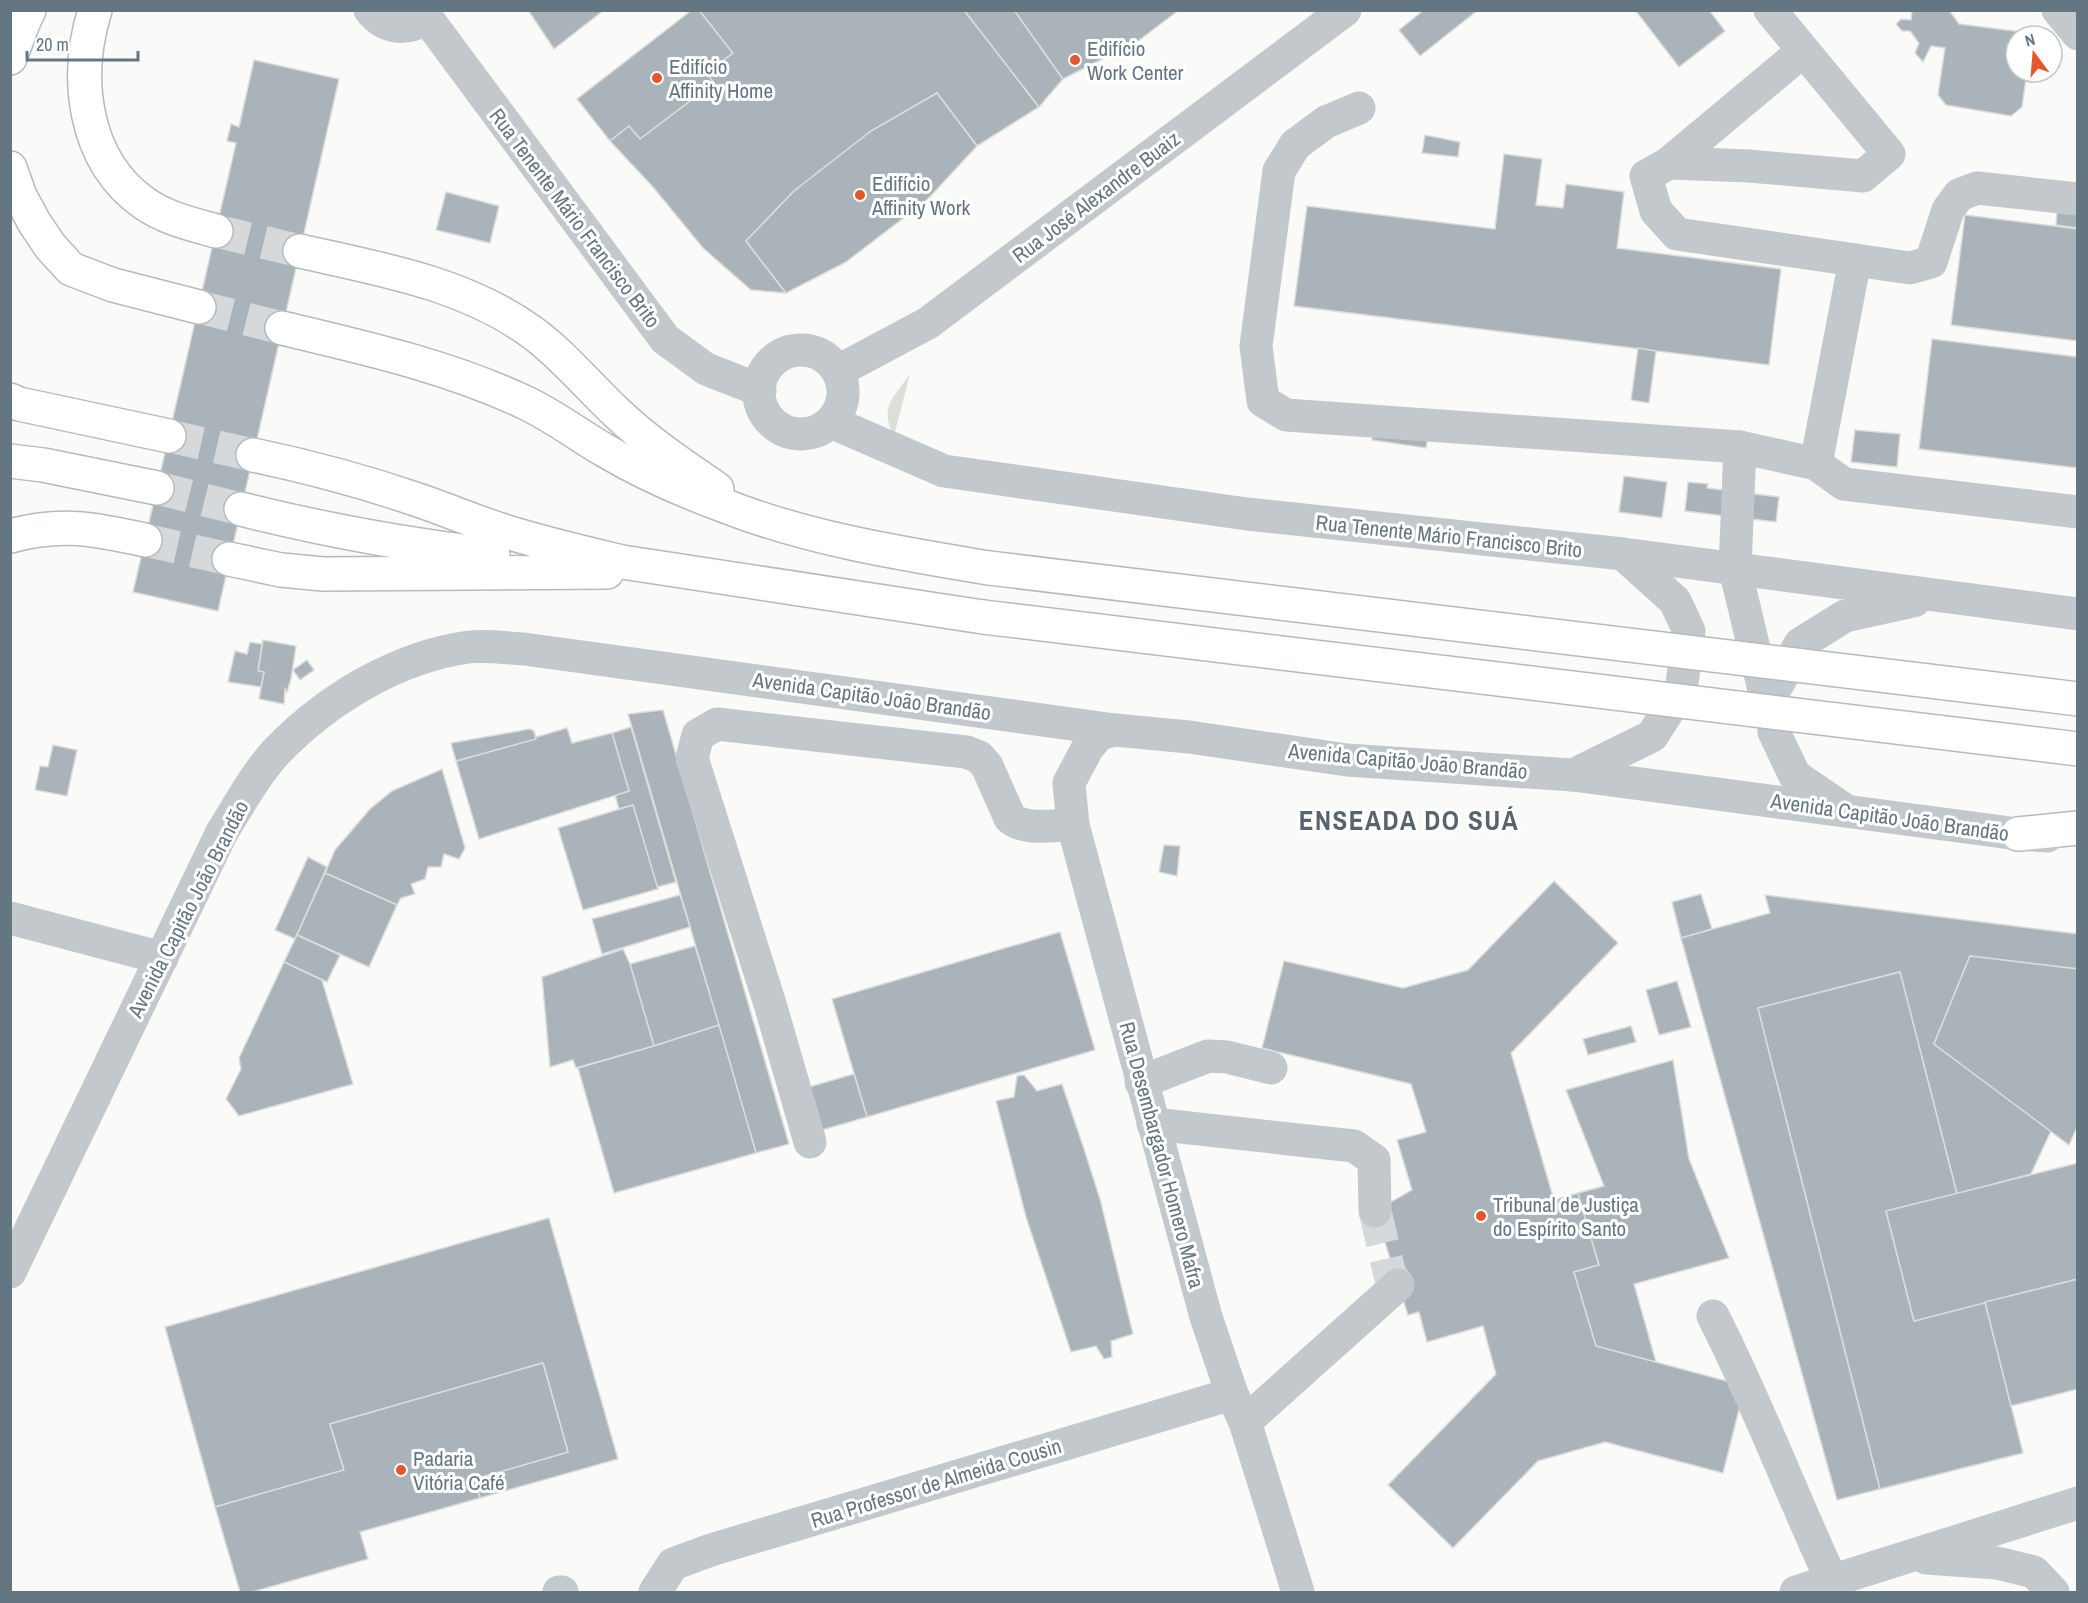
<svg xmlns="http://www.w3.org/2000/svg" width="2088" height="1603" font-family="'Archivo Narrow',sans-serif">
<style>
.green{fill:#dadfd7}
.building{fill:#aab3b9;stroke:#dcdcda;stroke-width:1.5}
.lines{fill:none;stroke-linecap:round;stroke-linejoin:round}
.minor-tunnel{stroke:#d5d9db;stroke-width:33;stroke-dasharray:33 16;stroke-linecap:butt}
.major-tunnel{stroke:#d5d9db;stroke-width:33;stroke-dasharray:33 16;stroke-linecap:butt}
.major-casing{stroke:#b5babe;stroke-width:36}
.minor{stroke:#c3c8cc;stroke-width:33}
.major{stroke:#fff;stroke-width:33}
.major-bridge-casing{stroke:#b5babe;stroke-width:36;stroke-linecap:butt}
.major-bridge{stroke:#fff;stroke-width:33}
.poi-dot{fill:#e4572e;stroke:#fff;stroke-width:2}
.labels{text-anchor:middle;dominant-baseline:central;stroke-width:6;stroke-linejoin:round;paint-order:stroke}
.poi-label{font-size:21px;fill:#657683;stroke:#fff;text-anchor:start}
.street-label{font-size:21px;fill:#657683;stroke:#fff}
.district-label{font-size:27px;font-weight:bold;letter-spacing:1.5px;fill:#57646e;stroke:#fff}
</style>
<rect width="100%" height="100%" fill="#fafaf8"/>
<path class="green" d="M 910,374 L 894,436 C 879,406 893,399 910,374 Z"/>
<g class="building">
<polygon points="528,10 604,10 554,49"/>
<polygon points="692,10 699,10 733,53 707,73 714,83 640,139 629,126 610,141 577,99"/>
<polygon points="699,10 964,10 1039,107 977,146 937,93 871,131 794,191 746,241 786,293 751,290 703,248 653,187 610,141 629,126 640,139 714,83 707,73 733,53"/>
<polygon points="964,10 1014,10 1063,79 1039,107"/>
<polygon points="1014,10 1179,10 1138,41 1063,79"/>
<polygon points="1424,10 1478,10 1420,56 1399,30"/>
<polygon points="1635,10 1709,10 1725,31 1679,67"/>
<polygon points="1912,10 1949,10 1959,24 2023,32 2027,36 2016,36 2016,72 2027,72 2022,107 2011,116 1946,105 1938,95 1945,48 1931,46 1923,62 1915,53 1919,43 1910,31 1902,31 1896,24 1901,19 1911,20"/>
<polygon points="254,60 339,79 218,611 133,592 236,143 227,141 231,124 239,127"/>
<polygon points="937,93 977,146 927,200 846,262 786,293 746,241 794,191 871,131"/>
<polygon points="1425,135 1460,142 1458,157 1422,153"/>
<polygon points="1504,154 1542,159 1536,205 1563,208 1566,184 1624,192 1617,248 1781,269 1769,365 1294,306 1307,206 1495,229"/>
<polygon points="446,192 499,206 490,243 436,230"/>
<polygon points="2057,212 2078,214 2078,228 2056,225"/>
<polygon points="1965,215 2078,229 2078,341 1951,325"/>
<polygon points="1932,339 2078,357 2078,468 1919,449"/>
<polygon points="1638,348 1656,351 1649,403 1631,400"/>
<polygon points="1374,428 1428,436 1426,448 1372,440"/>
<polygon points="1855,430 1900,434 1897,467 1851,462"/>
<polygon points="1624,476 1667,482 1662,518 1619,512"/>
<polygon points="1688,482 1708,484 1707,488 1779,497 1776,522 1685,511"/>
<polygon points="263,640 296,646 291,679 287,692 285,689 284,704 259,699 264,672 258,671"/>
<polygon points="250,642 262,644 258,671 264,672 261,687 228,682 235,651 247,654"/>
<polygon points="307,660 314,670 300,680 293,670"/>
<polygon points="663,710 789,1144 756,1153 628,714"/>
<polygon points="631,727 676,882 657,887 633,805 619,809 615,795 629,791 612,733"/>
<polygon points="567,728 572,743 612,733 629,791 479,839 456,761"/>
<polygon points="530,729 534,731 536,739 456,761 451,743"/>
<polygon points="53,745 77,750 67,796 35,790 40,766 48,767"/>
<polygon points="442,769 465,848 459,859 444,854 441,867 428,867 425,879 411,884 415,894 401,898 397,905 325,873 335,850 370,809 392,791"/>
<polygon points="633,805 658,889 583,910 558,828"/>
<polygon points="1164,845 1180,846 1177,876 1159,872"/>
<polygon points="308,857 327,867 295,939 275,930"/>
<polygon points="325,873 397,905 369,967 297,935"/>
<polygon points="1554,881 1618,943 1511,1053 1554,1200 1578,1193 1599,1265 1574,1272 1596,1346 1745,1386 1723,1473 1605,1442 1538,1461 1453,1548 1388,1485 1496,1374 1483,1326 1427,1342 1419,1312 1408,1315 1375,1211 1412,1190 1397,1140 1426,1132 1411,1084 1262,1048 1284,961 1403,988 1468,970"/>
<polygon points="1701,894 1712,929 1681,938 1672,902"/>
<polygon points="680,895 690,927 602,954 592,919"/>
<polygon points="1765,895 2078,934 2078,969 1970,956 1934,1044 2051,1131 2031,1174 1957,1194 1900,972 1758,1008 1880,1489 1837,1500 1681,938 1770,913"/>
<polygon points="1060,932 1095,1050 867,1117 832,999"/>
<polygon points="297,935 340,955 327,982 284,962"/>
<polygon points="695,946 719,1025 654,1046 630,964"/>
<polygon points="623,949 630,964 654,1046 576,1068 573,1060 550,1067 542,977"/>
<polygon points="1970,956 2078,969 2078,1125 2069,1145 1934,1044"/>
<polygon points="284,962 322,980 353,1084 239,1116 226,1099 241,1069 239,1058"/>
<polygon points="1900,972 1957,1194 1886,1211 1914,1321 1985,1302 2023,1453 1880,1489 1758,1008"/>
<polygon points="1677,981 1691,1027 1659,1035 1646,990"/>
<polygon points="719,1025 756,1153 614,1193 578,1068 654,1046"/>
<polygon points="1631,1026 1636,1042 1588,1055 1583,1039"/>
<polygon points="1673,1060 1689,1159 1729,1258 1634,1284 1656,1362 1596,1346 1574,1272 1599,1265 1578,1193 1604,1186 1566,1090"/>
<polygon points="854,1074 867,1117 822,1130 809,1087"/>
<polygon points="1024,1075 1037,1091 1062,1084 1084,1149 1100,1199 1133,1334 1111,1341 1112,1357 1104,1359 1096,1346 1071,1352 1026,1217 996,1101 1014,1097 1017,1076"/>
<polygon points="2078,1163 2078,1279 1914,1321 1886,1211"/>
<polygon points="549,1218 618,1459 480,1498 475,1479 568,1452 543,1363 330,1424 344,1470 215,1507 165,1327"/>
<polygon points="2078,1279 2078,1389 2011,1406 1985,1302"/>
<polygon points="543,1363 568,1452 475,1479 480,1498 360,1532 368,1559 252,1592 240,1592 215,1507 344,1470 330,1424"/>
</g>
<g class="lines">
<polyline class="minor-tunnel" points="1375,1211 1390,1275 1398,1285"/>
<g class="major-tunnel">
<polyline points="216,231 300,251"/>
<polyline points="199,307 282,328"/>
<polyline points="169,436 253,455"/>
<polyline points="157,488 241,509"/>
<polyline points="145,540 229,559"/>
</g>
<defs>
<g id="major">
<path d="M 95,10 C 74,77 83,160 144,203 C 165,218 191,224 216,231"/>
<polyline points="10,58 23,23 29,10"/>
<polyline points="10,168 20,196 34,222 50,246 71,269 113,285 199,307"/>
<path d="M 300,251 C 380,269 465,283 533,333 C 564,356 588,386 616,412 C 646,441 682,465 717,489"/>
<path d="M 282,328 C 365,348 447,366 524,402 C 554,416 578,435 606,451 C 643,473 684,491 725,506 C 810,539 899,553 989,568"/>
<polyline points="10,400 19,404 169,436"/>
<path d="M 253,455 C 310,467 366,482 421,501 C 450,511 478,523 507,532 C 545,544 584,553 622,562 L 983,617"/>
<polyline points="10,461 43,465 157,488"/>
<path d="M 241,509 C 324,530 408,545 493,555"/>
<path d="M 10,536 C 62,522 95,529 145,540"/>
<polyline points="229,559 281,570 323,574 607,572"/>
<polyline points="2018,834 2078,828"/>
</g>
</defs>
<use href="#major" class="major-casing"/>
<g class="minor">
<path d="M 370,10 C 386,30 406,30 426,19"/>
<polyline points="421,10 665,339 706,369 760,390"/>
<polyline points="2058,10 2078,34"/>
<polyline points="1803,51 1669,163 1646,176 1656,211 1677,234 1910,268 1931,262 1948,210 1959,195 1977,188 2078,199"/>
<polyline points="1359,108 1326,122 1295,145 1279,171 1256,346 1263,401 1286,415 1740,447 1816,464 1844,484 2078,512"/>
<polyline points="1669,163 1749,166 1863,176 1889,154 1770,10"/>
<circle cx="801" cy="392" r="42"/>
<polyline points="838,371 928,323 1345,10"/>
<polyline points="831,422 944,471 1247,514 1623,554 2078,614"/>
<polyline points="1740,447 1735,569 1763,686"/>
<polyline points="1816,464 1855,260"/>
<polyline points="1115,730 1099,734 1087,749 1069,783 1073,825 1206,1317 1232,1394 1245,1422 1298,1592"/>
<polyline points="1573,775 1652,736 1681,691 1689,631 1675,601 1623,554"/>
<polyline points="1842,808 1795,776 1774,732 1774,691 1800,644 1845,616 1914,601"/>
<polyline points="10,918 162,958"/>
<polyline points="1141,1082 1208,1056 1227,1057 1271,1068"/>
<polyline points="1153,1124 1354,1146 1374,1160 1375,1211"/>
<path d="M 810,1142 L 770,1004 L 692,758 L 698,735 L 717,724 L 966,752 L 979,757 L 987,766 L 1010,818 C 1025,831 1054,825 1073,825"/>
<path d="M 10,1272 L 222,832 C 239,805 255,775 276,752 C 326,700 396,657 469,647 C 486,645 506,648 524,649 L 1115,730 L 1189,737 L 1347,760 L 1573,775 L 2018,834 L 2047,836"/>
<path d="M 1713,1316 C 1757,1402 1791,1493 1832,1581"/>
<polyline points="1245,1422 1398,1285"/>
<polyline points="1926,1558 1997,1563 2034,1572 2053,1592"/>
<polyline points="559,1592 562,1592"/>
<polyline points="655,1592 673,1564 711,1550 1232,1394"/>
<polyline points="1796,1592 2078,1503"/>
</g>
<use href="#major" class="major"/>
<defs>
<g id="major-bridge">
<polyline points="989,568 2078,699"/>
<polyline points="983,617 2078,749"/>
</g>
</defs>
<use href="#major-bridge" class="major-bridge-casing"/>
<use href="#major-bridge" class="major-bridge"/>
</g>
<g class="poi-dot">
<circle cx="1075" cy="60" r="6"/>
<circle cx="657" cy="78" r="6"/>
<circle cx="860" cy="195" r="6"/>
<circle cx="1481" cy="1216" r="6"/>
<circle cx="401" cy="1470" r="6"/>
</g>
<g class="labels">
<g class="poi-label">
<text x="1087" y="48">Edifício<tspan x="1087" dy="24">Work Center</tspan></text>
<text x="669" y="66">Edifício<tspan x="669" dy="24">Affinity Home</tspan></text>
<text x="872" y="183">Edifício<tspan x="872" dy="24">Affinity Work</tspan></text>
<text x="1493" y="1204">Tribunal de Justiça<tspan x="1493" dy="24">do Espírito Santo</tspan></text>
<text x="413" y="1458">Padaria<tspan x="413" dy="24">Vitória Café</tspan></text>
</g>
<g class="street-label">
<text transform="translate(1096 197) rotate(-37)">Rua José Alexandre Buaiz</text>
<text transform="translate(575 218) rotate(53)">Rua Tenente Mário Francisco Brito</text>
<text transform="translate(1449 536) rotate(6)">Rua Tenente Mário Francisco Brito</text>
<text transform="translate(872 696) rotate(8)">Avenida Capitão João Brandão</text>
<text transform="translate(1408 761) rotate(5)">Avenida Capitão João Brandão</text>
<text transform="translate(1890 817) rotate(8)">Avenida Capitão João Brandão</text>
<text transform="translate(188 909) rotate(-63)">Avenida Capitão João Brandão</text>
<text transform="translate(1162 1155) rotate(75)">Rua Desembargador Homero Mafra</text>
<text transform="translate(936 1483) rotate(-17)">Rua Professor de Almeida Cousin</text>
</g>
<g class="district-label">
<text x="1409" y="820">ENSEADA DO SUÁ</text>
</g>
</g>
<rect width="2088" height="1603" fill="none" stroke="#657683" stroke-width="24"/>
<g transform="translate(2034 54) rotate(344)"><circle r="28" fill="#ffffff" stroke="#c1c8cd" stroke-width="1.5"/>
<path d="M0-4.5L10 22L0 15L-10 22Z" fill="#e4572e"/>
<text y="-9" font-size="16" font-weight="bold" text-anchor="middle" fill="#657683">N</text>
</g>
<path d="M27 51v9h111v-9" fill="none" stroke="#657683" stroke-width="3"/>
<text x="36" y="51" font-size="18" fill="#657683" stroke="#ffffff" stroke-width="4.5" paint-order="stroke">20 m</text>
</svg>
